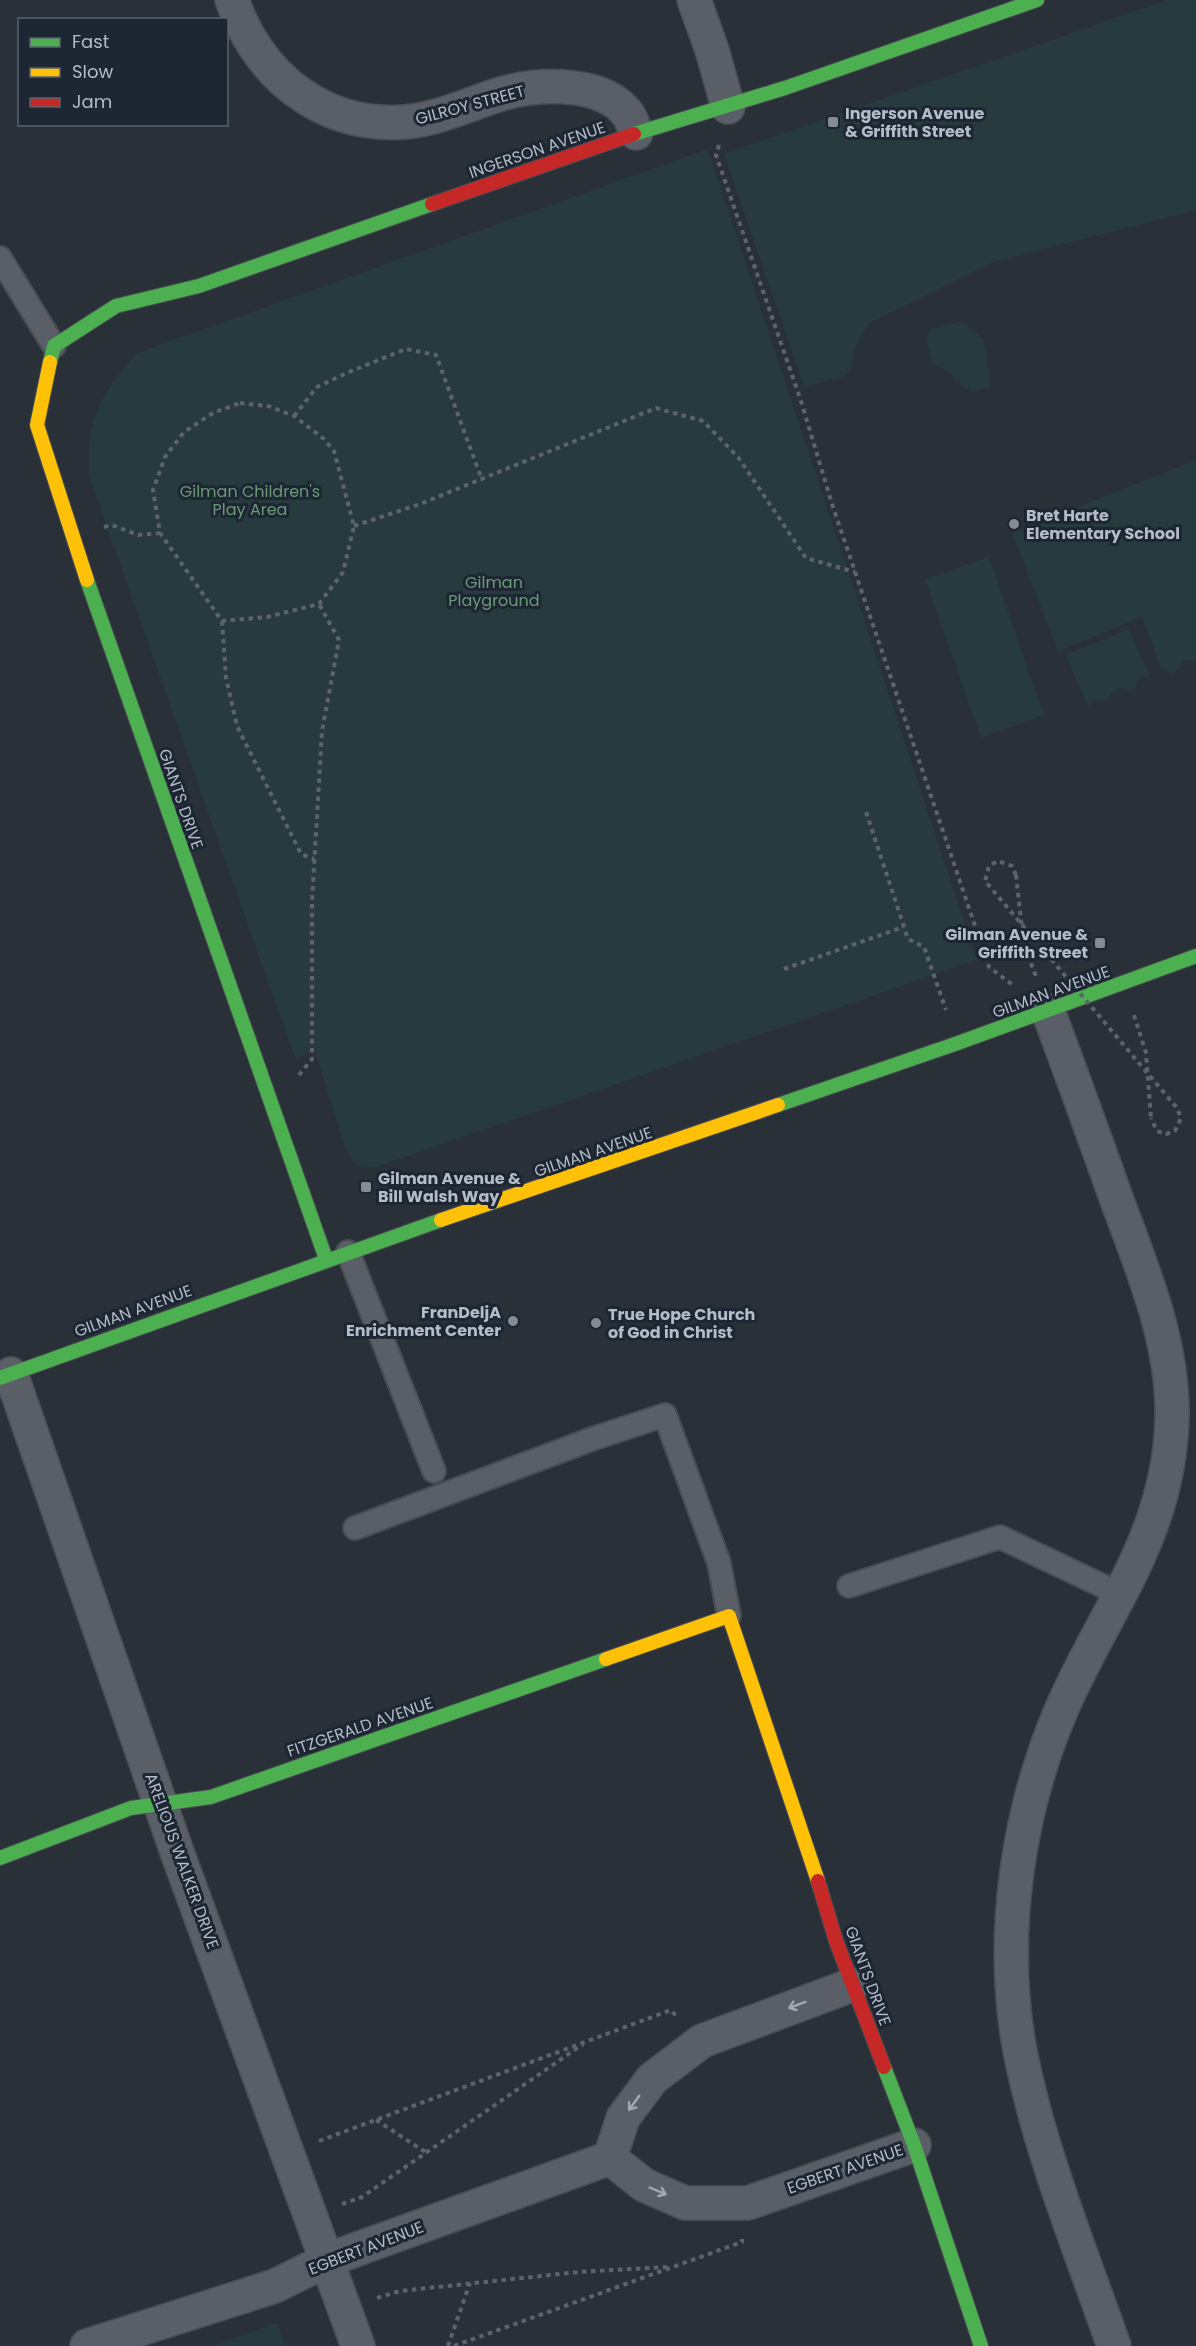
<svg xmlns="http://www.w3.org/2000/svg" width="1196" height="2346" font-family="Poppins,sans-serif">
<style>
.green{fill:#273a3e}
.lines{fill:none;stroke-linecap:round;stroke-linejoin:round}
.lane-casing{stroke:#484c53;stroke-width:26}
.street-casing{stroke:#484c53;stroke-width:36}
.fast-casing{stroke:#484c53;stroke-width:16}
.slow-casing{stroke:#484c53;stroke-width:16}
.jam-casing{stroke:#484c53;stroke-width:16}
.path{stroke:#5d636a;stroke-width:4;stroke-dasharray:4.5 4.5;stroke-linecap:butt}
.lane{stroke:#5a5e66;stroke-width:22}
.street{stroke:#5a5e66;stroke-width:33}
.fast{stroke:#4caf50;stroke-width:14}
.slow{stroke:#ffc107;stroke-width:14}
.jam{stroke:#c62828;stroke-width:14}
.path-bridge{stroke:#5d636a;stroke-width:4;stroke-dasharray:4.5 4.5;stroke-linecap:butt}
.oneway{stroke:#a2a9b5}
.poi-dot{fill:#848b96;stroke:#1d2633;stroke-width:2}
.labels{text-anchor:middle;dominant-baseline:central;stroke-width:6;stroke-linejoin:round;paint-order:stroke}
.street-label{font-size:16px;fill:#b4bcc9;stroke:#1d2633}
.poi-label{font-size:16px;font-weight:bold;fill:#b4bcc9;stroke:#1d2633;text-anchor:start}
.park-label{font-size:16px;fill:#6b9a76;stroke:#1d2633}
</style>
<rect width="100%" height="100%" fill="#2a3038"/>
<g class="green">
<polygon points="1167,0 1196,0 1196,210 991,263 869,323 855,348 851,369 843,377 804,387 724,154"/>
<path d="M 708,149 L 977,960 L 373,1168 L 358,1166 L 346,1151 L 315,1051 L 295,1058 L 89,476 C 86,419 100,395 137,353 Z"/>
<polygon points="962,321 984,340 991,387 972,392 954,380 953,375 932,362 926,338 931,329"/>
<polygon points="1196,460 1196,661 1184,660 1179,670 1172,674 1160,665 1142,617 1058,651 1012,533"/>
<polygon points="989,557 1044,715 981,738 925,579"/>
<path d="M 1129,629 L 1150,677 L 1139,679 L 1135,688 L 1129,691 L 1121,687 C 1113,691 1110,697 1102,702 L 1093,700 L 1088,707 L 1066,655 Z"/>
<polygon points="277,2323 286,2346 213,2346"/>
</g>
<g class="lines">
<defs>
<g id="lane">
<polyline points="0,258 54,346"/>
<polyline points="348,1252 434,1471"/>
<polyline points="355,1528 595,1438 665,1415 719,1563 729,1616"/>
<polyline points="849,1586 1000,1537 1122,1595"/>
</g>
<g id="street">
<path d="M 232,0 C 259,76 322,128 405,122 C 439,119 469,104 501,94 C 538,83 605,80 629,116 C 632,121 634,128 636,133"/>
<polyline points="694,0 712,50 728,107"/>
<path d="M 1048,1011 C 1072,1075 1095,1139 1118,1203 C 1144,1273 1174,1344 1172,1420 C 1168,1537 1107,1606 1063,1706 C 1017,1811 999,1938 1020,2051 C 1040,2152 1080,2249 1114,2346"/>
<polyline points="11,1374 177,1852 358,2346"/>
<polyline points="610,2158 644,2185 685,2203 748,2203 914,2145"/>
<polyline points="610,2158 623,2118 652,2079 702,2041 852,1985"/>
<polyline points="87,2346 275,2286 327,2260 610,2158"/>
</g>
<g id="fast">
<polyline points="634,134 785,88 1037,0"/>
<polyline points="50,362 54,346 116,306 199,286 432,204"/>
<polyline points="87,580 326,1259"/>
<polyline points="778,1105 958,1043 1196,956"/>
<polyline points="0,1378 441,1220"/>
<polyline points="0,1858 131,1808 211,1797 606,1659"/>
<polyline points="884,2067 914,2145 981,2346"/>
</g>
<g id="slow">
<polyline points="50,362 37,425 87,580"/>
<polyline points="441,1220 778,1105"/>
<polyline points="606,1659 729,1616 818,1881"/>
</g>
<g id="jam">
<polyline points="432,204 634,134"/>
<polyline points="818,1881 836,1941 884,2067"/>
</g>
</defs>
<use href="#lane" class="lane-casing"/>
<use href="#street" class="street-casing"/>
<use href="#fast" class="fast-casing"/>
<use href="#slow" class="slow-casing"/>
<use href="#jam" class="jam-casing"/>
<g class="path">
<polyline points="719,145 716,155 801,401 832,504 989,967 1014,986"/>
<polygon points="240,403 268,406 294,416 324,439 334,451 354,526 343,572 319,604 267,617 222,621 160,533 153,490 165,457 184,432 213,413"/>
<polyline points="294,416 317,387 349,372 406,349 436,355 482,480"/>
<polyline points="354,526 420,504 656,408 703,421 738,457 806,558 855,572"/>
<polyline points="104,527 112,525 138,535 160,533"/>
<polyline points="222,621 226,678 237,726 301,854 314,859"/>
<polyline points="866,812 908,939 924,947 946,1010"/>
<polyline points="1016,875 1024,947 1036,976"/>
<polyline points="784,969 903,927"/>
<polyline points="1134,1015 1146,1053 1151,1118"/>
<polyline points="299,1075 312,1059 312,901 322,731 339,640 319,604"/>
<polyline points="376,2120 427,2153"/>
<polyline points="319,2141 671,2010 676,2016"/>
<polyline points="342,2204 362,2197 583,2044"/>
<polyline points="377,2298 400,2291 579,2272 668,2267"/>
<polyline points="448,2346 470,2283"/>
<polyline points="454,2346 742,2242 742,2239"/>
</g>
<use href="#lane" class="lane"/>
<use href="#street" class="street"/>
<use href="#fast" class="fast"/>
<use href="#slow" class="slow"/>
<use href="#jam" class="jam"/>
<polyline class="path-bridge" points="1016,875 1012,866 998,861 989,866 985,881 1177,1108 1181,1118 1175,1131 1166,1134 1157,1131 1151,1118"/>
</g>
<defs><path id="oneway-shaft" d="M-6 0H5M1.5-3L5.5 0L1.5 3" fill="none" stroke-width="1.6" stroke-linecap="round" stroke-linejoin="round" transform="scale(1.5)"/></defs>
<g class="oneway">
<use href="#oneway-shaft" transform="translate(797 2005) rotate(160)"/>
<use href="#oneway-shaft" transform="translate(634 2103) rotate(126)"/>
<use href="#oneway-shaft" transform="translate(658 2191) rotate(23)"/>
</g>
<g class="poi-dot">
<rect x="827" y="116" width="12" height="12" rx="3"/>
<circle cx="1014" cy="524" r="6"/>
<rect x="1094" y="937" width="12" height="12" rx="3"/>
<rect x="360" y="1181" width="12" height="12" rx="3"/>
<circle cx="513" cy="1321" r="6"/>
<circle cx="596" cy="1323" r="6"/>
</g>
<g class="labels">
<g class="street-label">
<text transform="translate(470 105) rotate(-15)">GILROY STREET</text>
<text transform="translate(537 150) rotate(-19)">INGERSON AVENUE</text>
<text transform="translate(181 799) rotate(71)">GIANTS DRIVE</text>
<text transform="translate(1051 992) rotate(-20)">GILMAN AVENUE</text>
<text transform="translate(593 1152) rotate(-19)">GILMAN AVENUE</text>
<text transform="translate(133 1311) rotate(-20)">GILMAN AVENUE</text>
<text transform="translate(360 1727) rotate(-19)">FITZGERALD AVENUE</text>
<text transform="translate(182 1861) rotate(70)">ARELIOUS WALKER DRIVE</text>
<text transform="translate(868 1976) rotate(70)">GIANTS DRIVE</text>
<text transform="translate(845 2169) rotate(-19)">EGBERT AVENUE</text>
<text transform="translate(366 2248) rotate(-21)">EGBERT AVENUE</text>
</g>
<g class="poi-label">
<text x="845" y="113">Ingerson Avenue<tspan x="845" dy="18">&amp; Griffith Street</tspan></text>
<text x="1026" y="515">Bret Harte<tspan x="1026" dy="18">Elementary School</tspan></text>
<text x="1088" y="934" text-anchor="end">Gilman Avenue &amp;<tspan x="1088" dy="18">Griffith Street</tspan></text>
<text x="378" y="1178">Gilman Avenue &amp;<tspan x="378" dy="18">Bill Walsh Way</tspan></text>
<text x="501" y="1312" text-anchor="end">FranDeljA<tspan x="501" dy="18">Enrichment Center</tspan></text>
<text x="608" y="1314">True Hope Church<tspan x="608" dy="18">of God in Christ</tspan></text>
</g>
<g class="park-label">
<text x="250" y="491">Gilman Children's<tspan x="250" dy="18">Play Area</tspan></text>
<text x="494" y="582">Gilman<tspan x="494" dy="18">Playground</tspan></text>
</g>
</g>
<rect x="18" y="18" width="210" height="108" fill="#1d2633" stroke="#59626f" stroke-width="1.5"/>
<rect x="30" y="38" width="30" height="9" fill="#4caf50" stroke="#59626f" stroke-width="1.5"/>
<text x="72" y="48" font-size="18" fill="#b4bcc9">Fast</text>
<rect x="30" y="68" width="30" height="9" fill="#ffc107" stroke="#59626f" stroke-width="1.5"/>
<text x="72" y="78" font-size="18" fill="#b4bcc9">Slow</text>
<rect x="30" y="98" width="30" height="9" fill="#c62828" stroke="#59626f" stroke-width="1.5"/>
<text x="72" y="108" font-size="18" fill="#b4bcc9">Jam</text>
</svg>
